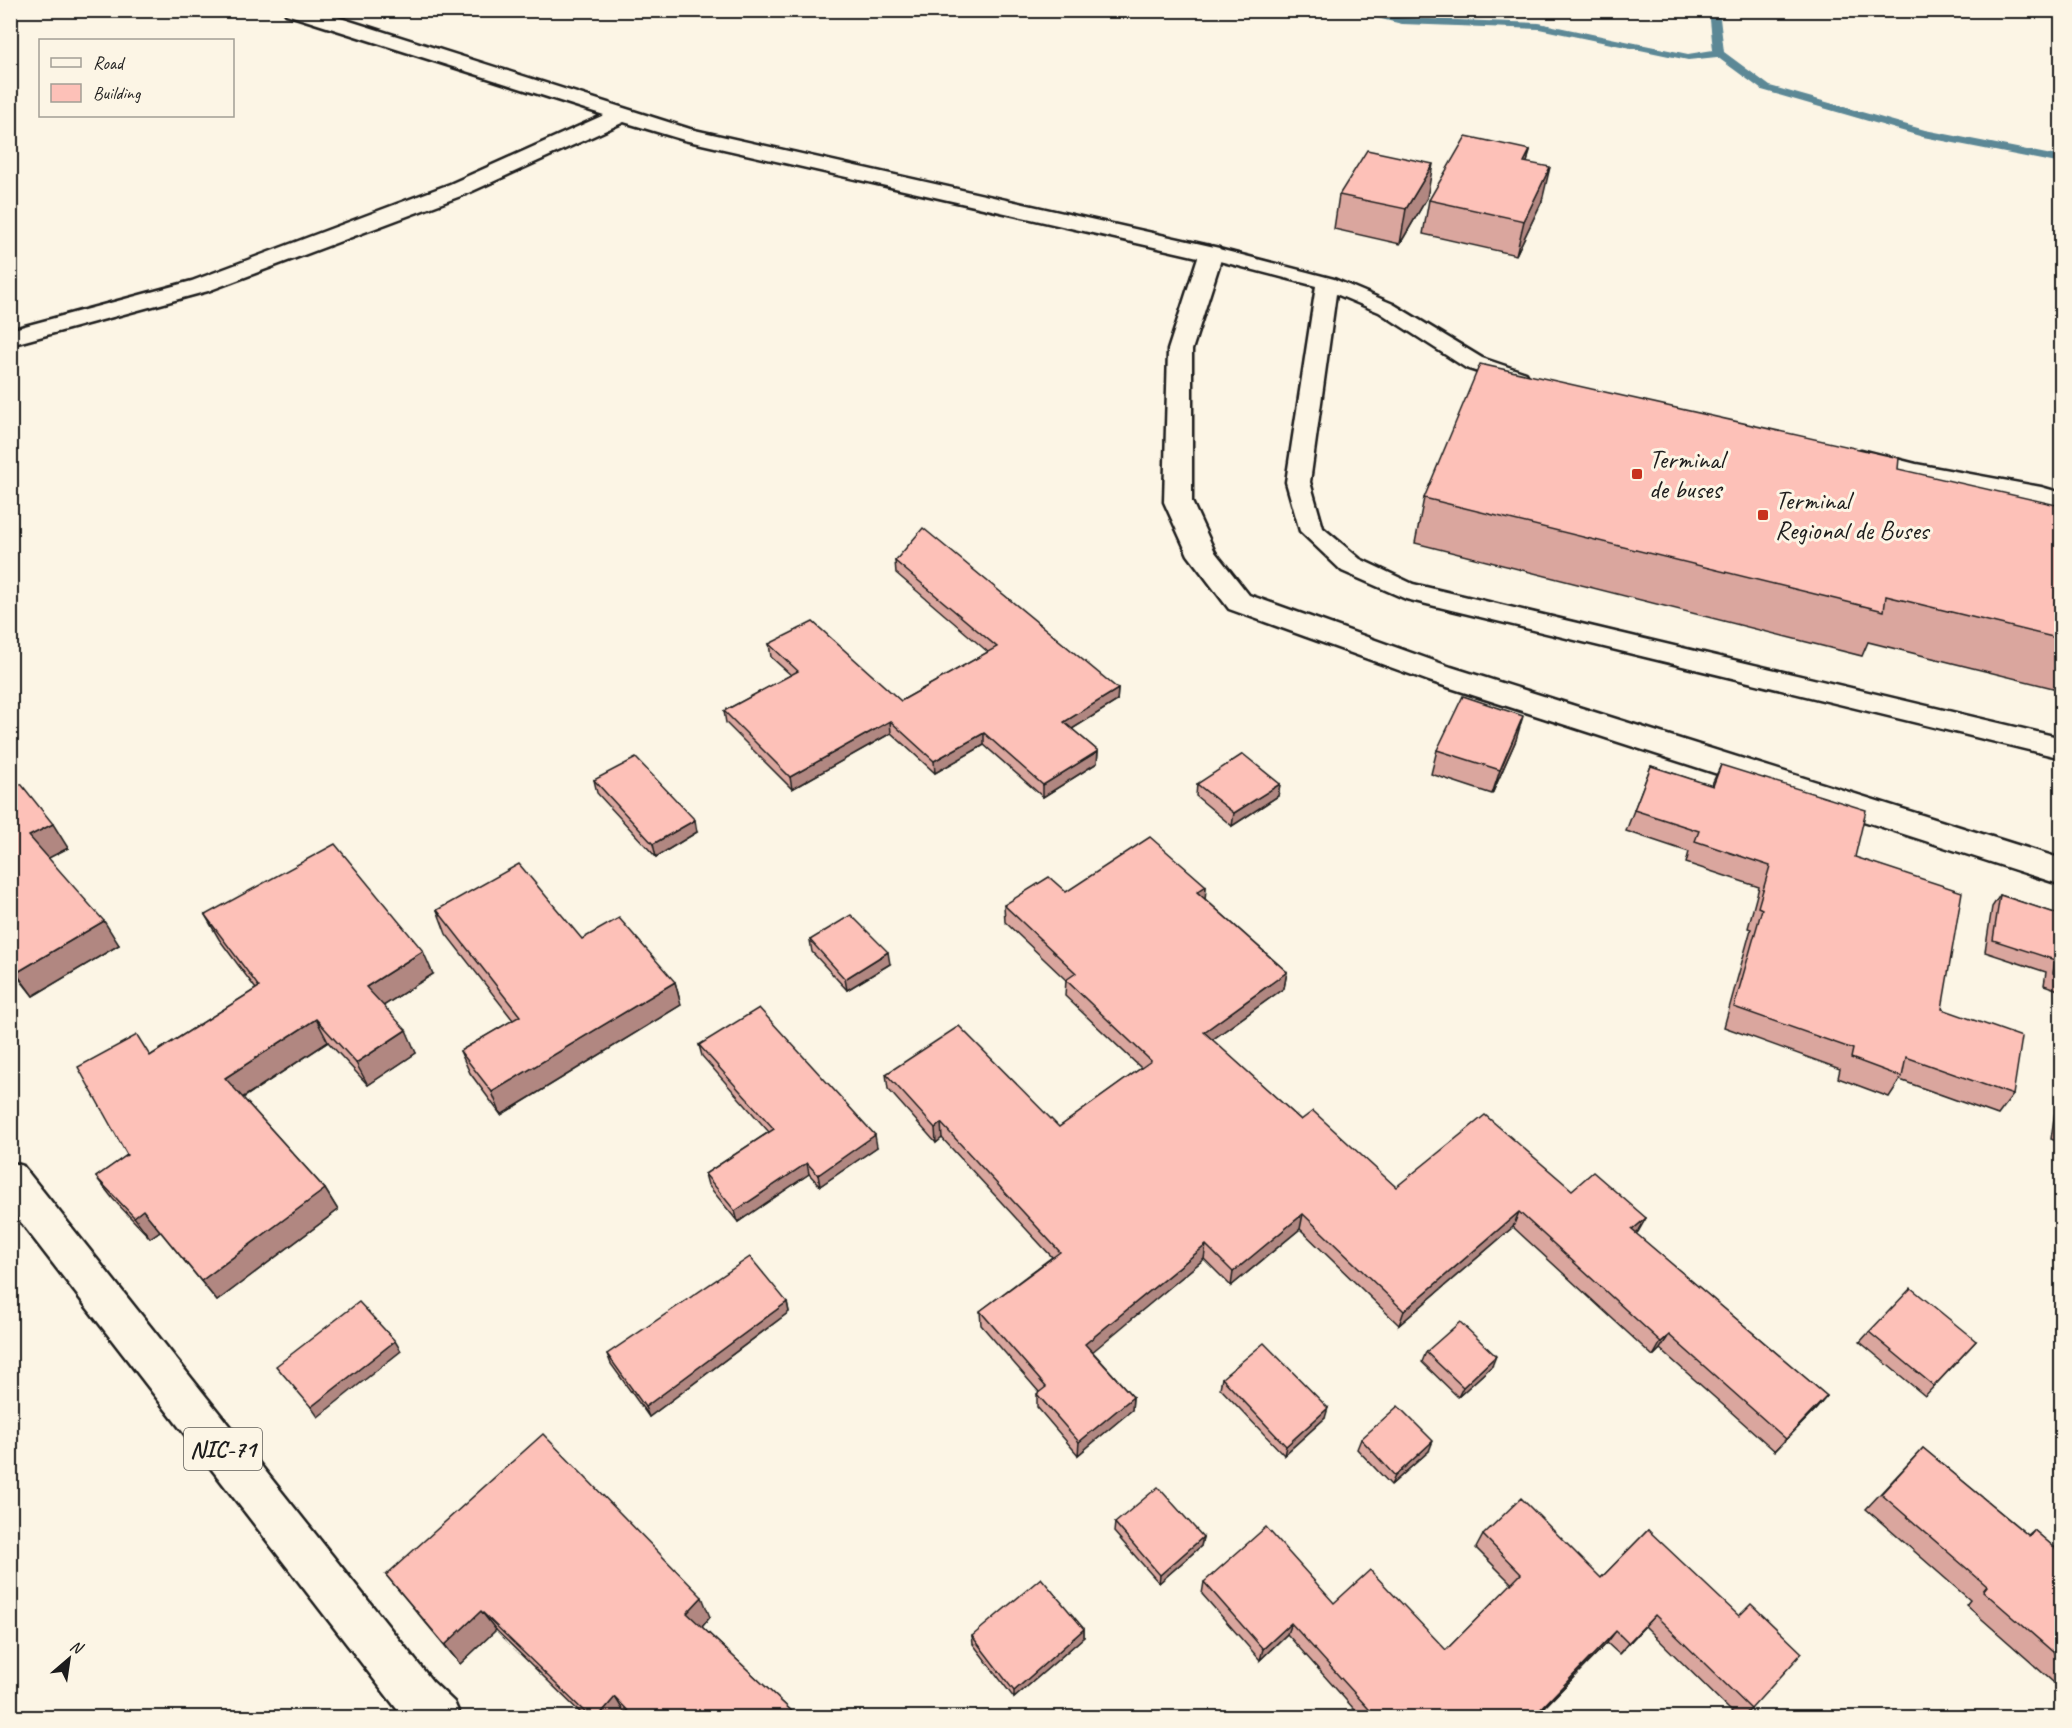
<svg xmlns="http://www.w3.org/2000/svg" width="2072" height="1728" font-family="Caveat,sans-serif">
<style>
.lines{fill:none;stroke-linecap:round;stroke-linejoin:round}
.stream{fill:#5c8896;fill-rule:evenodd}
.lane-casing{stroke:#1c1c1c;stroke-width:5}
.street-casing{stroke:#1c1c1c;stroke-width:5}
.highway-casing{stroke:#1c1c1c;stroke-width:5}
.lane{fill:#fcf5e5;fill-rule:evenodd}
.street{fill:#fcf5e5;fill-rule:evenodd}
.highway{fill:#fcf5e5;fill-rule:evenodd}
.wall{fill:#daa69e;stroke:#1c1c1c;stroke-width:1.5}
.shaded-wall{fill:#b18781;stroke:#1c1c1c;stroke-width:1.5}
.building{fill:#fdc1b8;stroke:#1c1c1c;stroke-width:1.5}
.poi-dot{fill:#c8321e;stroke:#fcf5e5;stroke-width:2}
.labels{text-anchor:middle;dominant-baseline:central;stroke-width:6;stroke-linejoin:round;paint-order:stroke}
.shield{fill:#fcf5e5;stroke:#5f5d58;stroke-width:1.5}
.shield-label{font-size:24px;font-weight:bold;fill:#1c1c1c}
.poi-label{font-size:26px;fill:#1c1c1c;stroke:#fcf5e5;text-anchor:start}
</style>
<rect width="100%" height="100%" fill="#fcf5e5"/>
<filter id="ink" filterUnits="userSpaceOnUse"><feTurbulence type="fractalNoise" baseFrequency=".0167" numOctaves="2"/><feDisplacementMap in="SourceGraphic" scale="12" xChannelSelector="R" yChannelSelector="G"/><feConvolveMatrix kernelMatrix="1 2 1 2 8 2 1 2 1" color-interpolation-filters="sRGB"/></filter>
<g filter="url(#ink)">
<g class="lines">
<polygon class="stream" points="1344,10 1367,10 1402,18 1539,23 1688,54 1713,50 1709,10 1719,10 1724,52 1770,86 1925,130 2062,157 2062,164 1923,137 1762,90 1717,57 1688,60 1539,29 1402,24"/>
<defs>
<g id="lane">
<polygon points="1211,247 1334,279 1393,304 1482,358 1526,373 1529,378 1526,383 1518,385 1466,368 1379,312 1336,294 1310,482 1323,528 1360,559 1413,584 2062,738 2062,758 1406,599 1342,571 1300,531 1286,482 1316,286 1204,257 1201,253 1204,249"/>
<path d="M 1861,450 L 1916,464 L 2041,487 L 2062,493 L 2062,508 C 1993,490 1922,480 1853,462 L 1849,457 L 1853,452 Z"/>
</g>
<polygon id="street" points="284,10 315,10 690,129 1219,248 1223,253 1192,350 1192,502 1215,552 1249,595 1451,667 2062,859 2062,885 1429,681 1229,609 1188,555 1164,502 1168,350 1198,257 684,140 624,122 466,194 208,291 10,345 10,330 192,281 450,184 604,115 286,14"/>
<polygon id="highway" points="10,1162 23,1166 432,1681 454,1702 461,1718 404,1718 400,1713 10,1208"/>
</defs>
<use href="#lane" class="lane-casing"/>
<use href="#street" class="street-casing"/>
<use href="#highway" class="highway-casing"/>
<use href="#lane" class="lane"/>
<use href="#street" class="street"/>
<use href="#highway" class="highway"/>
</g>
<g class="wall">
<polygon points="1530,150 1527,162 1542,201 1516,255 1423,234 1429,200"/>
<polygon points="1339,195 1427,198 1400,244 1334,229"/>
<polygon points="1424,498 2061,506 2061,690 1868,642 1862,656 1415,543"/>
<polygon points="895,561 1118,689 1117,701 1072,729 1098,751 1097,763 1043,797 984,745 935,773 891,733 792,789 726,723 724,711 791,675 771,657 769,644 901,701 988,652 896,573"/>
<polygon points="1516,740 1492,794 1431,774 1437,750"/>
<polygon points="1721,765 1855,857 1942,1009 2013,1095 1998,1115 1900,1080 1889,1097 1838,1078 1840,1069 1724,1027 1751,929 1748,928 1759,887 1686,863 1689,852 1626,831 1651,766 1711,786"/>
<polygon points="594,780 697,832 656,857 597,793"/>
<polygon points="1197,784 1280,784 1278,796 1232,826 1196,796"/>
<polygon points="10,790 68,848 48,858 119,945 33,996 10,967"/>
<polygon points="1206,886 1205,899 1287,972 1284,988 1212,1040 1301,1120 1396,1187 1572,1190 1646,1218 1636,1234 1827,1396 1816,1409 1775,1451 1660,1349 1653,1356 1513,1227 1399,1325 1300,1229 1231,1286 1204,1259 1092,1351 1133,1397 1132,1410 1078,1455 1037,1407 1037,1394 1039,1392 981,1325 980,1311 1052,1257 942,1138 936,1143 888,1089 886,1074 1059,1127 1141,1068 1065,996 1066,980 1005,922 1004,905 1066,892"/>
<polygon points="2000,895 2061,915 2061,991 2044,985 2046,972 1985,952 1992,907"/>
<polygon points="437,910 582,939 675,982 681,1005 501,1115 470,1073 460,1051 513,1020 446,934"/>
<polygon points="205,915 433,974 383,1006 416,1053 368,1085 328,1042 243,1098 325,1189 338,1210 217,1301 160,1231 150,1238 113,1199 96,1177 127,1155 151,1055 256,989 219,939"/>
<polygon points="810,940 890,964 847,990 812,952"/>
<polygon points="699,1045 877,1147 820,1186 809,1174 738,1222 708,1185 705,1174 769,1132 702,1056"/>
<polygon points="2061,1085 2061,1143 2051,1139 2058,1090"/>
<polygon points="787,1302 789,1312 649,1417 611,1364 607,1354"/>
<polygon points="1869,1332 1976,1341 1925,1396 1860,1342"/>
<polygon points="1426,1352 1492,1366 1458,1397 1422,1362"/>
<polygon points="1222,1378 1325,1418 1284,1455 1220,1388"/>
<polygon points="1361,1439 1429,1451 1391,1485 1357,1449"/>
<polygon points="1923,1448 2028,1535 2034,1530 2061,1553 2061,1689 1966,1605 1970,1600 1866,1509"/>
<polygon points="1115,1523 1203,1537 1201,1546 1159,1583 1114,1532"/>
<polygon points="1648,1530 1751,1709 1741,1718 1738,1718 1645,1626 1619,1654 1607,1643 1534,1718 1362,1718 1287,1634 1260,1660 1202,1594 1204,1582 1334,1603 1446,1650 1512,1584 1476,1548 1483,1535 1601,1578"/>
<polygon points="386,1575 710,1617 702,1627 799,1718 629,1718 626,1715 623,1718 586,1718 496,1630 460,1664"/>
<polygon points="1084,1629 1084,1637 1014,1698 973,1644 972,1636"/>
</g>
<g class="shaded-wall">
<polygon points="1530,150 1522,184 1524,162"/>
<polygon points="1433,164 1427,198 1400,244 1406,209"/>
<polygon points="1550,167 1542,201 1516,255 1524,221"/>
<polygon points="1118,689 1117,701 1064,734 1064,722"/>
<polygon points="1523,716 1516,740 1492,794 1500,770"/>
<polygon points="890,721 891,733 792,789 790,777"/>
<polygon points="984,733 984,745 935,773 934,761"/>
<polygon points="1098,751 1097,763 1043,797 1043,785"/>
<polygon points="1280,784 1278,796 1232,826 1234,813"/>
<polygon points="695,820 697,832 656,857 653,844"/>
<polygon points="53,824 68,848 45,860 29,836"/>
<polygon points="1206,886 1205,902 1197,892"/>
<polygon points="104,921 119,945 33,996 16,973"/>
<polygon points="423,951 433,974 377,1010 366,987"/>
<polygon points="888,952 890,964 847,990 845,979"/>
<polygon points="1287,972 1284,988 1202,1047 1204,1032"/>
<polygon points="675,982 681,1005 501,1115 492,1092"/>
<polygon points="316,1019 328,1042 239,1100 225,1078"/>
<polygon points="406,1030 416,1053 368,1085 356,1063"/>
<polygon points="941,1123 942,1138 936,1143 935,1128"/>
<polygon points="875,1135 877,1147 820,1186 818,1175"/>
<polygon points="807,1163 809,1174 738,1222 735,1211"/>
<polygon points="325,1189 338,1210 217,1301 201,1281"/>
<polygon points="143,1210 160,1231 150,1238 134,1217"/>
<polygon points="1519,1212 1513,1227 1399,1325 1404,1311"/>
<polygon points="1303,1214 1300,1229 1231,1286 1233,1272"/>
<polygon points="1646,1218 1638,1232 1624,1244 1632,1230"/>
<polygon points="1206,1245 1204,1259 1085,1358 1085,1344"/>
<polygon points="787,1302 789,1312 649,1417 645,1407"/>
<polygon points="1669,1335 1660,1349 1653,1356 1661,1342"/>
<polygon points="395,1341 401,1351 318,1417 311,1407"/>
<polygon points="1496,1356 1492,1366 1458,1397 1463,1387"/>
<polygon points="1827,1396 1816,1409 1775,1451 1786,1439"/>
<polygon points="1133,1397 1132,1410 1078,1455 1079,1442"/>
<polygon points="1328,1408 1325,1418 1284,1455 1286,1446"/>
<polygon points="1433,1441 1429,1451 1391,1485 1395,1476"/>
<polygon points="1203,1537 1201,1546 1159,1583 1160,1575"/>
<polygon points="702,1597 710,1617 697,1633 687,1613"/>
<polygon points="481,1611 496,1630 460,1664 445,1645"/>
<polygon points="1655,1615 1645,1626 1619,1654 1628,1643"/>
<polygon points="1291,1623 1287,1634 1260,1660 1263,1649"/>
<polygon points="1084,1629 1084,1637 1014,1698 1014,1691"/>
<polygon points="1616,1631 1607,1643 1534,1718 1532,1718"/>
<polygon points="615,1697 626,1715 623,1718 597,1718"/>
</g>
<g class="building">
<polygon points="1466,136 1530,150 1524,162 1550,167 1524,221 1429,200"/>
<polygon points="1367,150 1433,164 1406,209 1339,195"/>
<polygon points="1480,364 1899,458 1898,469 2061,506 2061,639 1886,596 1884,611 1424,498"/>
<polygon points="923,528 1118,689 1064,722 1098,751 1043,785 984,733 934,761 890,721 790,777 724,711 798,671 769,644 813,622 901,701 997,647 895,561"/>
<polygon points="1463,696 1523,716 1500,770 1437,750"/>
<polygon points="1243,754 1280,784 1234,813 1197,784"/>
<polygon points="636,758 695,820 653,844 594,780"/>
<polygon points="1721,765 1866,810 1855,857 1962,892 1942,1009 2022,1037 2013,1095 1906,1057 1902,1077 1851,1058 1853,1049 1734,1007 1762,909 1758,907 1770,866 1695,841 1699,831 1634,810 1651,766 1713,786"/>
<polygon points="21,784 53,824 29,836 104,921 16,973 10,966 10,790"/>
<polygon points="1150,837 1206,886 1197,892 1287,972 1204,1032 1301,1120 1313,1111 1396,1187 1485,1115 1572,1190 1593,1172 1646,1218 1632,1230 1827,1396 1786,1439 1669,1335 1661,1342 1519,1212 1404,1311 1303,1214 1233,1272 1206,1245 1085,1344 1133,1397 1079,1442 1037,1394 1046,1387 980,1311 1060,1252 941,1123 935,1128 886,1074 959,1026 1059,1127 1151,1061 1066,980 1076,973 1004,905 1049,877 1066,892"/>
<polygon points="335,844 423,951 366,987 406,1030 356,1063 316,1019 225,1078 325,1189 201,1281 143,1210 134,1217 96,1177 127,1155 78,1067 137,1035 150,1056 259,987 205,915"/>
<polygon points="519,864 582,939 619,918 675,982 492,1092 460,1051 520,1016 437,910"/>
<polygon points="2000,895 2061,915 2061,976 2053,973 2055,960 1993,940"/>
<polygon points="851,915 888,952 845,979 810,940"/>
<polygon points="759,1008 875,1135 818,1175 807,1163 735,1211 705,1174 774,1129 699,1045"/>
<polygon points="750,1257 787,1302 645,1407 607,1354"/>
<polygon points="1911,1288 1976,1341 1934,1386 1869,1332"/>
<polygon points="359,1302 395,1341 311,1407 276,1366"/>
<polygon points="1460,1322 1496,1356 1463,1387 1426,1352"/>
<polygon points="1264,1343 1328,1408 1286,1446 1222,1378"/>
<polygon points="1398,1406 1433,1441 1395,1476 1361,1439"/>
<polygon points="543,1434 702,1597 687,1613 799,1718 635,1718 615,1697 597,1718 591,1718 481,1611 445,1645 386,1575"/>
<polygon points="1923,1448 2029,1536 2034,1530 2061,1553 2061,1659 1983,1591 1987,1586 1881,1494"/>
<polygon points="1158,1487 1203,1537 1160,1575 1115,1523"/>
<polygon points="1521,1498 1601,1578 1648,1530 1739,1616 1751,1604 1802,1653 1751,1709 1655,1615 1628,1643 1616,1631 1532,1718 1377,1718 1291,1623 1263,1649 1204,1582 1266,1527 1334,1603 1370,1570 1446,1650 1521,1574 1483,1535"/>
<polygon points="1041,1578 1084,1629 1014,1691 972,1636"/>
<polygon points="1889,1713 1893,1718 1885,1718"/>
</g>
</g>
<g class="poi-dot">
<rect x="1631" y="468" width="12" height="12" rx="3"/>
<rect x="1757" y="509" width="12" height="12" rx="3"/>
</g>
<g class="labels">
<rect class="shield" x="184" y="1428" width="78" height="42" rx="4.5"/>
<g class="shield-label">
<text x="223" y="1449">NIC-71</text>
</g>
<g class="poi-label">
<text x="1649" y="459">Terminal<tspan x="1649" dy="30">de buses</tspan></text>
<text x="1775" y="500">Terminal<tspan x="1775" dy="30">Regional de Buses</tspan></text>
</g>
</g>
<rect width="2072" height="1728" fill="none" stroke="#fcf5e5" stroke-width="36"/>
<rect x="18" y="18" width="2036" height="1692" fill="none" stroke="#1c1c1c" stroke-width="2" filter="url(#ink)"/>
<rect x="39" y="39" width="195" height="78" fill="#fcf5e5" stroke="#a29e95" stroke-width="1.5"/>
<rect x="51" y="58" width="30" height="9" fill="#fcf5e5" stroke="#a29e95" stroke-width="1.5"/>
<text x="93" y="69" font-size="18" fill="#1c1c1c">Road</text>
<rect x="51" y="84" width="30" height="18" fill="#fdc1b8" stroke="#a29e95" stroke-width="1.5"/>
<text x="93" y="99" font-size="18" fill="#1c1c1c">Building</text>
<g transform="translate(69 1659) rotate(29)" stroke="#fcf5e5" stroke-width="4.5" paint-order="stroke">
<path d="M0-4.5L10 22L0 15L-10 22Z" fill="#1c1c1c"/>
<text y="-9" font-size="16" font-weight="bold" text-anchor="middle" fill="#1c1c1c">N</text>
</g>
</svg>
